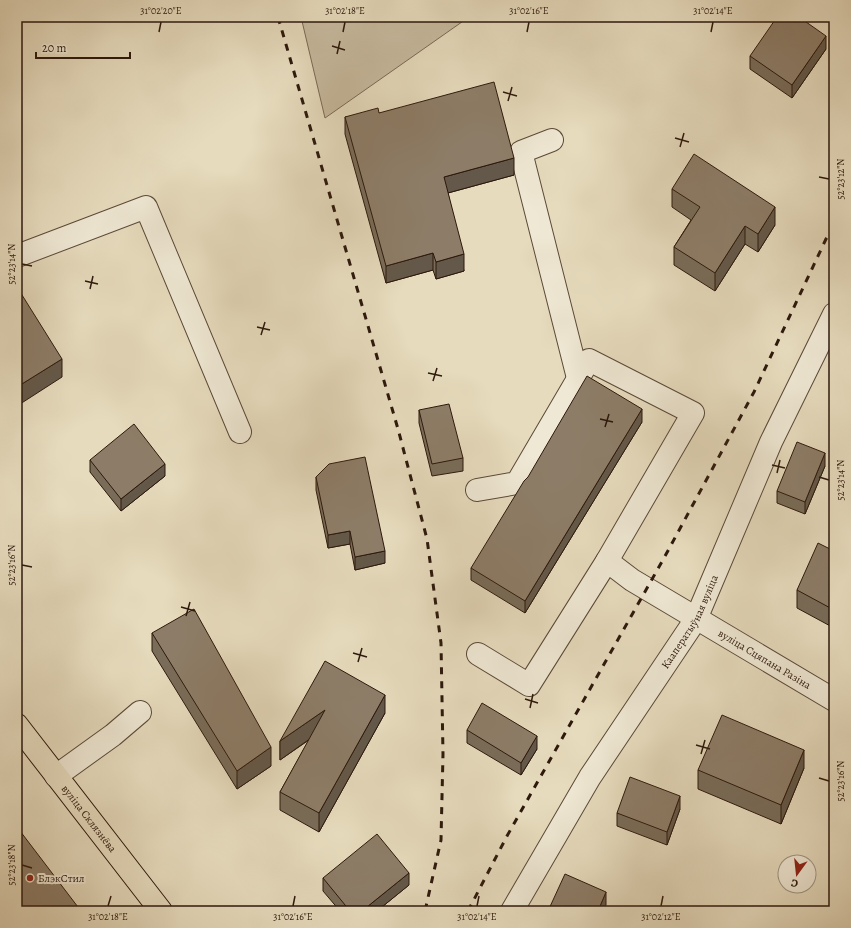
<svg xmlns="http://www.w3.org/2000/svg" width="851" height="928" font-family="Alegreya,serif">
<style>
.green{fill:#c7ba9f;stroke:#7a6956}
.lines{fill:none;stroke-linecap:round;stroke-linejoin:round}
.minor-casing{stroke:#5b4938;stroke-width:24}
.major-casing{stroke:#2d180c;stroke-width:24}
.minor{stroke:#efe8d4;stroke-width:22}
.major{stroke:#e6dbbd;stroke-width:22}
.rail{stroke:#2d180c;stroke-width:3;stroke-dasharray:7 7;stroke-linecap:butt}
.wall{fill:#796c59;stroke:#2d180c}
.shaded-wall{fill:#635849;stroke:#2d180c}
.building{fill:#8d7d68;stroke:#2d180c}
.ticks{fill:none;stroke:#2d180c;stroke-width:1.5}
.poi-dot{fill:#8f2418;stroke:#efe8d4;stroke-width:1.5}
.labels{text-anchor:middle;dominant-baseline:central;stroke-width:4;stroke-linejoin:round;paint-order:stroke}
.street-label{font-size:11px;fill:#2d180c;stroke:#efe8d4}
.poi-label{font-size:11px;fill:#2d180c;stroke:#efe8d4;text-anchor:start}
.neatline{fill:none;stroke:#2d180c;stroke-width:1.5}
.ticks-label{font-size:10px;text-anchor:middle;fill:#2d180c}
</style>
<rect width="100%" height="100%" fill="#e6dbbd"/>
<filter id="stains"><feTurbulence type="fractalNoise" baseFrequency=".005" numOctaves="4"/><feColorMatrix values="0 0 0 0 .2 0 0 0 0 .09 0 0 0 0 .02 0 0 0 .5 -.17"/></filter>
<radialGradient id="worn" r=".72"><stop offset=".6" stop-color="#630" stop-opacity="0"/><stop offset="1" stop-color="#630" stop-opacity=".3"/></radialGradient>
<polygon class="green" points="301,17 469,17 325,118"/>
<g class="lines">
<defs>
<g id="minor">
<polyline points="552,140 521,152 578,378"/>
<polyline points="17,256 146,207 240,432"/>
<polyline points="477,490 517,483 589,360 693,413 607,561"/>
<path id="s1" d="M 478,654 L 529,685 L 607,561 L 632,580 L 834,700"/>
<polyline points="56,776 113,735 140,712"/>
<path id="s2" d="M 512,911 L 590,777 L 696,619 L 771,442 L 834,314"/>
</g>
<g id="major">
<path id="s3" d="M 17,725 L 161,911"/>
</g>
</defs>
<use href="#minor" class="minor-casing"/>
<use href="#major" class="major-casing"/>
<use href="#minor" class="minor"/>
<use href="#major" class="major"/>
<g class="rail">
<polyline points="278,17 398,429 427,539 441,643 443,754 441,840 425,911"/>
<polyline points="468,911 507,836 664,558 754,392 826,239 834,228"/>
</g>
</g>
<g class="wall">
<polygon points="826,49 792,98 750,69 750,56"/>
<polygon points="379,113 514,175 448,193 464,271 436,279 433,270 386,283 345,134 345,117"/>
<polygon points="672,189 775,225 758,252 745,244 715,291 674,265 674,247 691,220 672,207"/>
<polygon points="419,410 463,458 463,471 432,476 419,423"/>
<polygon points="642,422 525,613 471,580 471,568"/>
<polygon points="90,460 165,476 121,511 90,472"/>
<polygon points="825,466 805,514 777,503 777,491"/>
<polygon points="316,477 385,563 355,570 350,544 328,548 316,490"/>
<polygon points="834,551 834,628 797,608 797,590"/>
<polygon points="152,633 271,766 237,789 152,651"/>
<polygon points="385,713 319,832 280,810 280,792 309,740 280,760 280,741"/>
<polygon points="467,730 537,749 521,775 467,743"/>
<polygon points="804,768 781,824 698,789 698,770"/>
<polygon points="680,809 667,845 617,826 617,813"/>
<polygon points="323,878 409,885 377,911 340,911 323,891"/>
</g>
<g class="shaded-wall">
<polygon points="826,36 826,49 792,98 792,85"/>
<polygon points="514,158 514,175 444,194 444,177"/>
<polygon points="775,207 775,225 758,252 758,234"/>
<polygon points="745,226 745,244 715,291 715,273"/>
<polygon points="433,253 433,270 386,283 386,266"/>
<polygon points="464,254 464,271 436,279 436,262"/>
<polygon points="62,359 62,377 17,406 17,387"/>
<polygon points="642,409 642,422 525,613 525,601"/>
<polygon points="825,453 825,466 805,514 805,502"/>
<polygon points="165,464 165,476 121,511 121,499"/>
<polygon points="350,531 350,544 328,548 328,535"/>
<polygon points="385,551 385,563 355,570 355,557"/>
<polygon points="385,695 385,713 319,832 319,813"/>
<polygon points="325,710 325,728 280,760 280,741"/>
<polygon points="537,736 537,749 521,775 521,763"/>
<polygon points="271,747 271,766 237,789 237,771"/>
<polygon points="804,750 804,768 781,824 781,805"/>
<polygon points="680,796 680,809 667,845 667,832"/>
<polygon points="409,873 409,885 377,911 362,911"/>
<polygon points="606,892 606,905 603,911 598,911"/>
</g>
<g class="building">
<polygon points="777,17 799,17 826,36 792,85 750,56"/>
<polygon points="494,82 514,158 444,177 464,254 436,262 433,253 386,266 345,117 378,108 379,113"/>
<polygon points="694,154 775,207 758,234 745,226 715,273 674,247 700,207 672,189"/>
<polygon points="17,287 62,359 17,387"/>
<polygon points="587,376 642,409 525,601 471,568 524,481 528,477"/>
<polygon points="449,404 463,458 432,464 419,410"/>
<polygon points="134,424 165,464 121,499 90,460"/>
<polygon points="797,442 825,453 805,502 777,491"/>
<polygon points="365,457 385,551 355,557 350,531 328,535 316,477 329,464"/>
<polygon points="818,543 834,551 834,610 797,590"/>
<polygon points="194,609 271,747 237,771 152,633"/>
<polygon points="325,661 385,695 319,813 280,792 325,710 280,741"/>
<polygon points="482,703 537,736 521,763 467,730"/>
<polygon points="722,715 804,750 781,805 698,770"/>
<polygon points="630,777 680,796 667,832 617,813"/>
<polygon points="17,827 81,911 17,911"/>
<polygon points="377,834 409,873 362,911 350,911 323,878"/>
<polygon points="565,874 606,892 598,911 548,911"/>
</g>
<path class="ticks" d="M 159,32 L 161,22M 343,32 L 345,22M 527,32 L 529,22M 711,32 L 713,22M 332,46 L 345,50M 337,54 L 340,41M 503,92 L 517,96M 508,101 L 512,87M 675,138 L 689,142M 680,147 L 684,133M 819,177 L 829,179M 22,264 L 32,266M 85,281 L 98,284M 90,289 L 93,276M 257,327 L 270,330M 261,335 L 265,322M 428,373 L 442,376M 433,381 L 437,368M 600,419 L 613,422M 605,427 L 609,414M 772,465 L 785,468M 777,473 L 780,460M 819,477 L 829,480M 22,565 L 32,567M 181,607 L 195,611M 186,616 L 190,602M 353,653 L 367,657M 358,662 L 362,648M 525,699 L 538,703M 530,708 L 533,694M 696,745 L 710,749M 701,754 L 705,740M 819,778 L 829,781M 22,865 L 32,868M 108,906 L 111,896M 293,906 L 295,896M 477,906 L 479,896M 661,906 L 663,896"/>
<circle class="poi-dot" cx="30" cy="878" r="4"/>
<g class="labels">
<g class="street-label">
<text stroke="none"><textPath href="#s2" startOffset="340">Кааператыўная вуліца</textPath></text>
<text stroke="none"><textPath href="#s1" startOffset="392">вуліца Сцяпана Разіна</textPath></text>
<text stroke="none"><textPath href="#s3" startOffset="118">вуліца Склязнёва</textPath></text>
</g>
<g class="poi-label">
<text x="38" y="878">БлэкСтил</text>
</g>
</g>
<rect width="851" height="928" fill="none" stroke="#e6dbbd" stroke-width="44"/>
<g transform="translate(797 874) rotate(195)"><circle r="19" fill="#efe8d4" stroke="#a19584"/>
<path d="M0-3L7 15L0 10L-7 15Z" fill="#8f2418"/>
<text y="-6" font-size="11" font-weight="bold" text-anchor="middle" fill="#2d180c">С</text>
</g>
<path d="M36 52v6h94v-6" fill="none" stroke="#2d180c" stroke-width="2"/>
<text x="42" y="52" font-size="12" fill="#2d180c" stroke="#efe8d4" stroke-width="3" paint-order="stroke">20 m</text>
<rect x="22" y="22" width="807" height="884" class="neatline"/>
<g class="ticks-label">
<text x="161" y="14">31°02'20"E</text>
<text x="345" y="14">31°02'18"E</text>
<text x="529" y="14">31°02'16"E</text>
<text x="713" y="14">31°02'14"E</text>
<text transform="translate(840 179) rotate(-90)" y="4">52°23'12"N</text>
<text transform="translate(11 264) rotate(-90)" y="4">52°23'14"N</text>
<text transform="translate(840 480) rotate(-90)" y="4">52°23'14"N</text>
<text transform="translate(11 565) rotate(-90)" y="4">52°23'16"N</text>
<text transform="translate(840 781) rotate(-90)" y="4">52°23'16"N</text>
<text transform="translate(11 865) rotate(-90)" y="4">52°23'18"N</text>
<text x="108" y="920">31°02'18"E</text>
<text x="293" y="920">31°02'16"E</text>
<text x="477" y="920">31°02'14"E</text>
<text x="661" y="920">31°02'12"E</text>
</g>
<rect width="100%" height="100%" filter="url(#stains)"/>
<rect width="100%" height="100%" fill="url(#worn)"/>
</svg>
